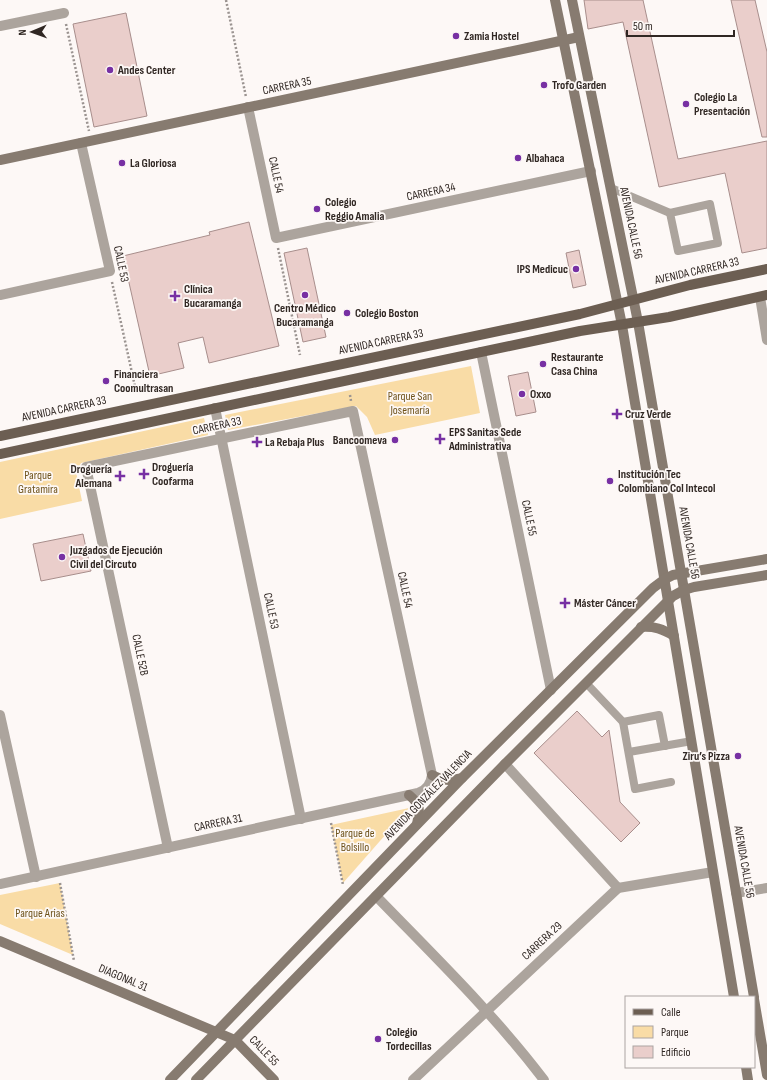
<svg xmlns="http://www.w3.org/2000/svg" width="767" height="1080" font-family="'Sofia Sans Condensed',sans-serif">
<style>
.green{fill:#f9dca6}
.building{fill:#eacecb;stroke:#a88e8c}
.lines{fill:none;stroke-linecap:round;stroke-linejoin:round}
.path{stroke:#9b9491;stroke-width:2.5;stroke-dasharray:2 2;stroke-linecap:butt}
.lane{stroke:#aca49d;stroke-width:8}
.street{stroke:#aca49d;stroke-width:10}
.secondary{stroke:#877b70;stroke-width:10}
.primary{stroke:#6c5e52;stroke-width:10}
.poi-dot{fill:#7730a3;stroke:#fdf8f6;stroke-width:1.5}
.labels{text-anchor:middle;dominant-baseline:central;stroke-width:3.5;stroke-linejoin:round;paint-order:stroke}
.poi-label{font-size:12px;font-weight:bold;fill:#302723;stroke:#fdf8f6;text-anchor:start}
.street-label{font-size:12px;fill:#302723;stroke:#fdf8f6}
.park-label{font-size:12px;fill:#6e521a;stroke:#fdf8f6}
</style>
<rect width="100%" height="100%" fill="#fdf8f6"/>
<g class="green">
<polygon points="471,366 480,413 375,435 367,417 356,406 228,430 225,415"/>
<polygon points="204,418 208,435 81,463 76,472 82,501 0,519 0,462"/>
<polygon points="409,808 343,883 331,825"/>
<polygon points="60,883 73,955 0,924 0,895"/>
</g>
<g class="building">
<polygon points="584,0 643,0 678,159 767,141 767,248 742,253 725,173 659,187 623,22 588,29"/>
<polygon points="731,0 755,0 767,52 767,137 762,137"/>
<polygon points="126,13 147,116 94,127 73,24"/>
<polygon points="249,222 279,346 209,363 203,337 178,343 184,368 150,376 123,256 210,235 209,232"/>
<polygon points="307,248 326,337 303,342 284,253"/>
<polygon points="579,250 586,285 573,288 566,253"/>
<polygon points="528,372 536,412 516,416 508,376"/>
<polygon points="83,534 91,571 41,581 33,544"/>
<polygon points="577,711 602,737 609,730 620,802 640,823 621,842 534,753"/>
</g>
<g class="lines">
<g class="path">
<polyline points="226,0 246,97"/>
<polyline points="66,24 89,131"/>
<polyline points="278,248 300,355"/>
<polyline points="112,282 136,391"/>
<polyline points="350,395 351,401"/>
<polyline points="331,823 343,885"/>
<polyline points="60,883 74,961"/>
</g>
<g class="lane">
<polyline points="611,188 670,213"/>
<polygon points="710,204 718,243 678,251 670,213"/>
<polyline points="586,683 623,722"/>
<polyline points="665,746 659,715 623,722 635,789 671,782"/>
<polyline points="629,752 692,741"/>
</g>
<g class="street">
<polyline points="0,26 64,13"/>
<polyline points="248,107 276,238 591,171"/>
<polyline points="0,295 110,271 81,143"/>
<polyline points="760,297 767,340"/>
<polyline points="481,352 551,690"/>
<polyline points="215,408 301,819"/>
<polyline points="0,715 36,877"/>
<polyline points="505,764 618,888"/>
<path d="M 0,884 L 418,793 C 427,790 431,784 432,775 L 353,411 L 86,467 L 168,848"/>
<polyline points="736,893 767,888"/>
<path d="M 376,896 C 434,956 494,1014 544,1080"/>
<polyline points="413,1080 618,888 713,872"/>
</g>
<g class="secondary">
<polyline points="555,0 622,325 734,997"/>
<polyline points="572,0 638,322 754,997"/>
<polyline points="0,160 579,37"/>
<path d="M 641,627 C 654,626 663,629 674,636"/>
<path d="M 432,775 C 443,781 450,781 462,778"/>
<path d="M 409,795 C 421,805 420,810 417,824"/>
<polyline points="0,941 235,1040 274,1080"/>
<polyline points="754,999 767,1075"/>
<polyline points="746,1067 748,1080"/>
<polyline points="170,1080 462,778 653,588 665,579 673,575 767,559"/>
<polyline points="196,1080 505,764 673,596 684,590 694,587 767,575"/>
</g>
<g class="primary">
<polyline points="0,436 580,314 690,285 767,269"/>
<polyline points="0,454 580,331 669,317 767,295"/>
</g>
</g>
<g class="poi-dot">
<circle cx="456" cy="36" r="4"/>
<circle cx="110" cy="70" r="4"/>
<circle cx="544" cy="85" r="4"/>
<circle cx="686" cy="104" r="4"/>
<circle cx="518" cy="158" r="4"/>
<circle cx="122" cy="163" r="4"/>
<circle cx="317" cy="209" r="4"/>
<circle cx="576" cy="269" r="4"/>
<circle cx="305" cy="295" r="4"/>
<path d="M173 290h4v4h4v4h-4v4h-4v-4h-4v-4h4z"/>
<circle cx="347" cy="313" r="4"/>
<circle cx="543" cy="364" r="4"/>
<circle cx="106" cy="381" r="4"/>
<circle cx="522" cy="394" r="4"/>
<path d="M615 408h4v4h4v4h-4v4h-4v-4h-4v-4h4z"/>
<path d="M438 433h4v4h4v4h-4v4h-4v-4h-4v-4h4z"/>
<circle cx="395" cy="440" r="4"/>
<path d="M255 436h4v4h4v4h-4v4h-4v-4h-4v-4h4z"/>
<path d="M142 468h4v4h4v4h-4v4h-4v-4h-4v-4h4z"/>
<path d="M118 470h4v4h4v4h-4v4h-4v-4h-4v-4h4z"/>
<circle cx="610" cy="481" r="4"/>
<circle cx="62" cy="557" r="4"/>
<path d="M563 597h4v4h4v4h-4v4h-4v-4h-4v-4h4z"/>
<circle cx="738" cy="756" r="4"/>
<circle cx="378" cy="1039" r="4"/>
</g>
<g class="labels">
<g class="poi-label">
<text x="464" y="36">Zamia Hostel</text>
<text x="118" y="70">Andes Center</text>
<text x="552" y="85">Trofo Garden</text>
<text x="694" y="97">Colegio La<tspan x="694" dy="14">Presentación</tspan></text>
<text x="526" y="158">Albahaca</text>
<text x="130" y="163">La Gloriosa</text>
<text x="325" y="202">Colegio<tspan x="325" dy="14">Reggio Amalia</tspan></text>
<text x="568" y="269" text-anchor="end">IPS Medicuc</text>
<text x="184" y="289">Clínica<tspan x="184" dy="14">Bucaramanga</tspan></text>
<text x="305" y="308" text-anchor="middle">Centro Médico<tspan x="305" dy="14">Bucaramanga</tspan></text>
<text x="355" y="313">Colegio Boston</text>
<text x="551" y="357">Restaurante<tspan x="551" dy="14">Casa China</tspan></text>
<text x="114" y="374">Financiera<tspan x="114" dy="14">Coomultrasan</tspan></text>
<text x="530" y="394">Oxxo</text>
<text x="625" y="414">Cruz Verde</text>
<text x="449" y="432">EPS Sanitas Sede<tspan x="449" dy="14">Administrativa</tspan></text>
<text x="387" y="440" text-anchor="end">Bancoomeva</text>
<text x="265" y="442">La Rebaja Plus</text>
<text x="152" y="467">Droguería<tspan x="152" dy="14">Coofarma</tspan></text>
<text x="112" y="469" text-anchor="end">Droguería<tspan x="112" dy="14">Alemana</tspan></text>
<text x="618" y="474">Institución Tec<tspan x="618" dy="14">Colombiano Col Intecol</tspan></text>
<text x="70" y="550">Juzgados de Ejecución<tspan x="70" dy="14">Civil del Circuto</tspan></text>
<text x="574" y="603">Máster Cáncer</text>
<text x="730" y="756" text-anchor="end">Ziru’s Pizza</text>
<text x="386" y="1032">Colegio<tspan x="386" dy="14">Tordecillas</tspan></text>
</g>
<g class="street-label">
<text transform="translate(287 86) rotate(-12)">CARRERA 35</text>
<text transform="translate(276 175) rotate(78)">CALLE 54</text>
<text transform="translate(431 192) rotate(-12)">CARRERA 34</text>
<text transform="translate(631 223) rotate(78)">AVENIDA CALLE 56</text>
<text transform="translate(121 264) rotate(78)">CALLE 53</text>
<text transform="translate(697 271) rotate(-13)">AVENIDA CARRERA 33</text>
<text transform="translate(381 342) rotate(-12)">AVENIDA CARRERA 33</text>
<text transform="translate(64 409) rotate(-12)">AVENIDA CARRERA 33</text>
<text transform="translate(217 426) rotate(-12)">CARRERA 33</text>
<text transform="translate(529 518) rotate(78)">CALLE 55</text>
<text transform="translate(689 543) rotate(80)">AVENIDA CALLE 56</text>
<text transform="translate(405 590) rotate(78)">CALLE 54</text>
<text transform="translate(271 611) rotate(78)">CALLE 53</text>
<text transform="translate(140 655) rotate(78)">CALLE 52B</text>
<text transform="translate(428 795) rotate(-46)">AVENIDA GONZÁLEZ VALENCIA</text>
<text transform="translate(218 823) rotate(-12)">CARRERA 31</text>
<text transform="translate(744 862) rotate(80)">AVENIDA CALLE 56</text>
<text transform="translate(542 941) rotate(-43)">CARRERA 29</text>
<text transform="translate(123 978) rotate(23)">DIAGONAL 31</text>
<text transform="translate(264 1051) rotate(46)">CALLE 55</text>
</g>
<g class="park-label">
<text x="410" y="396">Parque San<tspan x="410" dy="14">Josemaría</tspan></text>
<text x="38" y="475">Parque<tspan x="38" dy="14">Gratamira</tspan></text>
<text x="355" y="833">Parque de<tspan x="355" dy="14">Bolsillo</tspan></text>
<text x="40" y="913">Parque Arias</text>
</g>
</g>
<rect x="625" y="996" width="130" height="72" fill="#fdf8f6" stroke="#aba4a2"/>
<rect x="633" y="1009" width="20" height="6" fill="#6c5e52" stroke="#aba4a2"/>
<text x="661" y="1016" font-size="12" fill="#302723">Calle</text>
<rect x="633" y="1026" width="20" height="12" fill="#f9dca6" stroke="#aba4a2"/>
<text x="661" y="1036" font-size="12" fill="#302723">Parque</text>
<rect x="633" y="1046" width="20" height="12" fill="#eacecb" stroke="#aba4a2"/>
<text x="661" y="1056" font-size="12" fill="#302723">Edificio</text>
<g transform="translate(32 32) rotate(268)" stroke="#fdf8f6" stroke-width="3" paint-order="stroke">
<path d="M0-3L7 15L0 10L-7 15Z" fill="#302723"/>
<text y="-6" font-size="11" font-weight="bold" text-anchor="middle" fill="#302723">N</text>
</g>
<path d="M627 30v6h107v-6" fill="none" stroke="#302723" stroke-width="2"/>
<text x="633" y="30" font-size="12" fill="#302723" stroke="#fdf8f6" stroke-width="3" paint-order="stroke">50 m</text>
</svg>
